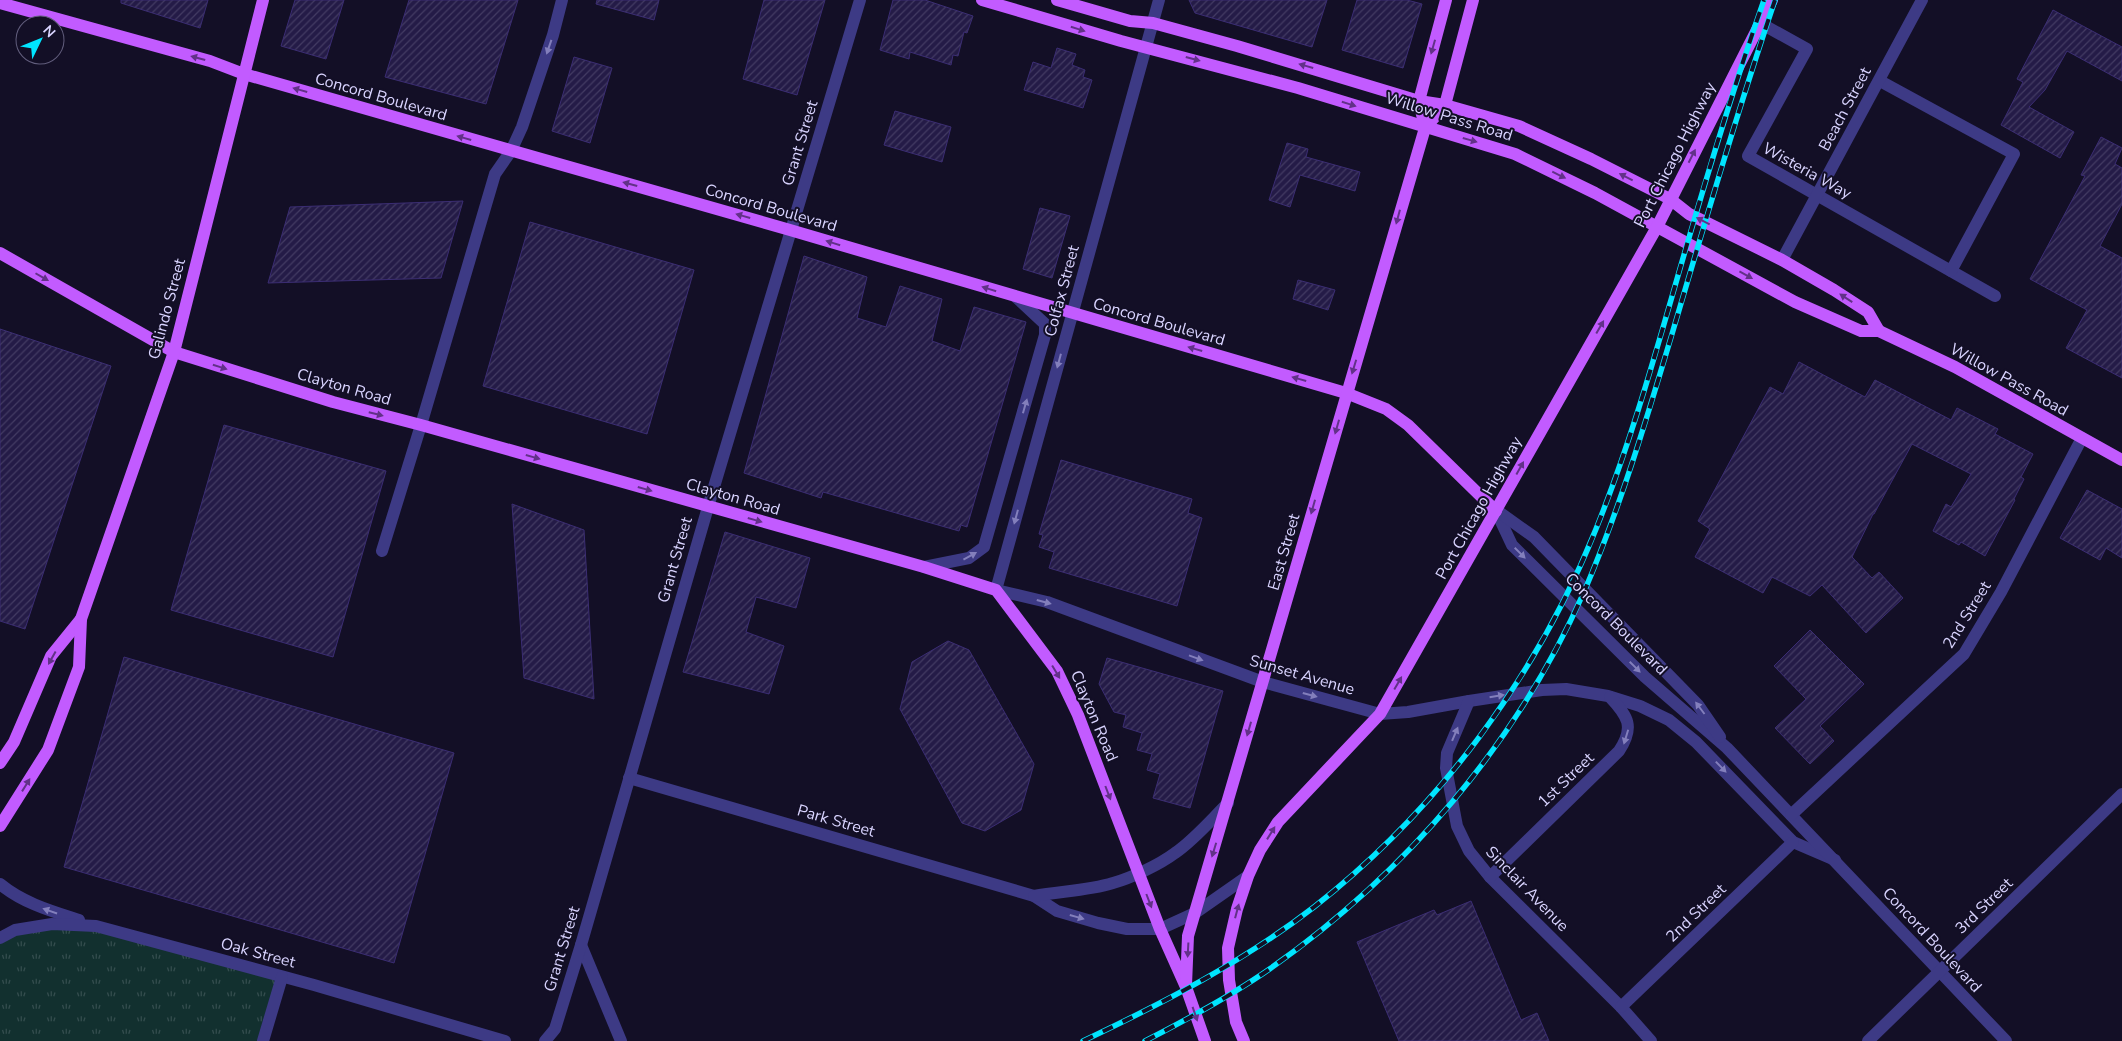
<svg xmlns="http://www.w3.org/2000/svg" width="2122" height="1041" font-family="'Nunito Sans',sans-serif">
<style>
.grass{fill:url(#grass-tufts)}
.building{fill:url(#building-hatch);stroke:#3b2d73}
.lines{fill:none;stroke-linecap:round;stroke-linejoin:round}
.minor{stroke:#3d3a85;stroke-width:12}
.major{stroke:#c25bff;stroke-width:12}
.rail-casing{stroke:#00e5ff;stroke-width:5.5}
.rail{stroke:#130f26;stroke-width:4;stroke-dasharray:11;stroke-linecap:butt}
.oneway{fill:#623188}
.oneway2{fill:#837fbc}
.labels{text-anchor:middle;dominant-baseline:central;stroke-width:4;stroke-linejoin:round;paint-order:stroke}
.street-label{font-size:16px;fill:#d9d4ff;stroke:#130f26}
</style>
<defs>
<pattern id="grass-tufts" width="24" height="20" patternUnits="userSpaceOnUse" patternTransform="scale(1.25)"><rect width="24" height="20" fill="#12302f"/><path d="M3 7l-1-3M5 7V3M7 7l1-3M15 17l-1-3M17 17v-4M19 17l1-3" fill="none" stroke="#344d4e"/></pattern>
<pattern id="building-hatch" width="6" height="6" patternUnits="userSpaceOnUse" patternTransform="scale(1.25)"><rect width="6" height="6" fill="#241b47"/><path d="M-1 1l2-2M0 6l6-6M5 7l2-2" fill="none" stroke="#433b63"/></pattern>
</defs>
<rect width="100%" height="100%" fill="#130f26"/>
<polygon class="grass" points="96,926 282,977 263,1041 0,1041 0,938 15,930"/>
<g class="building">
<polygon points="121,0 208,0 200,28 121,3"/>
<polygon points="295,0 344,0 326,59 281,46"/>
<polygon points="409,0 518,0 486,104 385,77"/>
<polygon points="597,0 659,0 654,20 596,4"/>
<polygon points="764,0 825,0 797,95 743,79"/>
<polygon points="893,0 925,0 973,16 967,33 964,32 958,56 953,55 951,65 910,52 909,59 880,50"/>
<polygon points="1189,0 1327,0 1312,47 1195,13"/>
<polygon points="1357,0 1407,0 1422,4 1403,68 1342,50"/>
<polygon points="2053,10 2122,47 2122,81 2067,51 2045,90 2029,107 2074,132 2060,158 2001,125 2023,82 2017,79"/>
<polygon points="1057,48 1076,54 1072,65 1085,70 1083,77 1092,80 1083,108 1024,90 1033,62 1051,68"/>
<polygon points="574,57 612,68 590,143 552,131"/>
<polygon points="895,111 951,127 942,162 884,145"/>
<polygon points="2101,137 2122,148 2115,164 2122,168 2122,204 2100,246 2122,258 2122,378 2066,348 2087,310 2030,279 2085,176 2081,175"/>
<polygon points="1287,143 1308,149 1306,157 1360,172 1355,191 1300,175 1290,207 1269,200"/>
<polygon points="463,201 441,278 268,283 290,207"/>
<polygon points="1040,208 1070,216 1052,278 1023,269"/>
<polygon points="530,222 694,270 647,434 483,386"/>
<polygon points="804,256 867,277 857,318 886,327 900,286 942,299 932,341 960,351 974,307 1026,322 967,527 961,525 959,531 823,492 821,498 744,473"/>
<polygon points="1298,280 1335,290 1328,310 1293,299"/>
<polygon points="0,329 111,366 25,629 0,621"/>
<polygon points="1799,362 1865,397 1875,380 1951,420 1957,408 1998,429 1995,434 2033,454 2021,477 2024,479 2014,499 2015,500 1985,556 1961,542 1959,545 1933,531 1946,504 1951,507 1971,474 1912,444 1874,514 1873,514 1852,557 1872,578 1879,572 1903,598 1866,633 1822,585 1810,596 1772,577 1763,593 1695,557 1710,529 1698,521 1770,387 1783,394"/>
<polygon points="224,425 386,471 333,657 171,610"/>
<polygon points="1061,460 1192,499 1188,513 1202,518 1177,606 1049,568 1054,552 1039,547 1043,535 1039,534"/>
<polygon points="2087,490 2122,509 2122,558 2106,548 2100,560 2060,538"/>
<polygon points="512,504 584,530 594,699 524,678"/>
<polygon points="725,532 810,558 796,608 756,597 746,632 784,646 769,694 683,672"/>
<polygon points="1810,630 1864,684 1820,726 1834,741 1810,764 1775,728 1806,699 1774,666"/>
<polygon points="948,641 969,650 1034,764 1021,810 985,831 962,823 900,709 912,662"/>
<polygon points="124,657 454,753 394,963 64,867"/>
<polygon points="1107,658 1223,691 1190,808 1153,798 1160,774 1147,770 1152,754 1137,750 1142,733 1123,727 1126,715 1114,712 1099,684"/>
<polygon points="1471,901 1521,1020 1537,1013 1549,1041 1399,1041 1357,942 1434,910 1437,915"/>
</g>
<g class="lines">
<g class="minor">
<polyline points="1159,0 996,590 1047,602 1263,682 1380,714 1408,712 1469,701 1542,690 1566,689 1608,696 1640,706 1669,720 1696,742 1793,842 1835,860"/>
<polyline points="1760,23 1807,49 1748,156 1995,296"/>
<polyline points="1880,81 2014,154 1951,271"/>
<polyline points="1782,260 1922,0"/>
<polyline points="1496,511 1512,545 1645,677 1727,748 2006,1041"/>
<polyline points="1499,512 1534,537 1698,705 1720,737"/>
<polyline points="382,551 421,425 495,174 511,151 522,127 553,35 562,0"/>
<polyline points="924,567 969,558 984,547 1045,335 1045,324 1016,297"/>
<polyline points="1469,701 1447,753 1446,768 1457,826 1469,851 1490,877 1621,1007 1651,1041"/>
<polyline points="629,778 1034,896 1057,911 1098,923 1127,929 1160,929 1195,913 1248,876"/>
<polyline points="1791,815 1964,654 2001,592 2082,438"/>
<path d="M 1490,877 L 1619,751 C 1635,727 1628,716 1610,697"/>
<path d="M 0,884 C 23,903 51,911 79,920"/>
<path d="M 1034,896 C 1060,891 1087,891 1113,883 C 1131,878 1159,865 1175,853 C 1194,840 1211,820 1228,803"/>
<polyline points="0,938 15,930 52,924 96,926 314,985 505,1041"/>
<polyline points="581,945 621,1041"/>
<polyline points="1621,1007 1793,842"/>
<polyline points="263,1041 282,977"/>
<polyline points="545,1041 555,1029 581,945 708,507 860,0"/>
<polyline points="1868,1041 2122,794"/>
</g>
<g class="major">
<polyline points="982,0 1121,41 1298,88 1515,154 1595,193 1795,302 1861,331 1879,331 1955,367 2122,460"/>
<polyline points="1057,0 1130,21 1153,23 1237,46 1419,101 1445,105 1519,126 1591,159 1670,199 1689,214 1782,260 1834,290 1868,312 1879,331"/>
<polyline points="0,3 210,61 244,74 790,230 1346,393 1386,409 1408,425 1496,511"/>
<polyline points="1425,128 1419,101 1446,0"/>
<polyline points="0,253 174,352 333,402 421,425 924,567 996,590 1057,671 1078,715 1160,929 1186,987 1205,1041"/>
<polyline points="0,763 14,742 51,656 81,619"/>
<polyline points="0,826 48,750 79,667 81,619 174,352 263,0"/>
<polyline points="1186,985 1188,936 1425,128 1445,105 1473,0"/>
<polyline points="1244,1041 1236,1022 1229,980 1228,948 1237,909 1248,876 1260,850 1278,822 1380,714 1657,227 1772,0"/>
</g>
<defs>
<g id="rail">
<path d="M 1083,1041 C 1163,1003 1243,962 1314,907 C 1439,809 1537,676 1596,529 C 1627,452 1650,373 1673,293 C 1701,195 1730,97 1764,0"/>
<path d="M 1145,1041 C 1188,1019 1231,996 1271,968 C 1406,873 1517,743 1584,592 C 1620,508 1646,421 1672,334 C 1705,222 1738,110 1775,0"/>
</g>
</defs>
<use href="#rail" class="rail-casing"/>
<use href="#rail" class="rail"/>
</g>
<defs><path id="oneway-solid" d="M-6-.8H1V-3.2L6.5 0L1 3.2V.8H-6Z" transform="scale(1.25)"/></defs>
<g class="oneway">
<use href="#oneway-solid" transform="translate(1078 29) rotate(17)"/>
<use href="#oneway-solid" transform="translate(1433 47) rotate(106)"/>
<use href="#oneway-solid" transform="translate(198 58) rotate(-165)"/>
<use href="#oneway-solid" transform="translate(1193 59) rotate(15)"/>
<use href="#oneway-solid" transform="translate(1306 66) rotate(-164)"/>
<use href="#oneway-solid" transform="translate(300 90) rotate(-164)"/>
<use href="#oneway-solid" transform="translate(1349 104) rotate(17)"/>
<use href="#oneway-solid" transform="translate(464 138) rotate(-164)"/>
<use href="#oneway-solid" transform="translate(1470 140) rotate(16)"/>
<use href="#oneway-solid" transform="translate(1692 156) rotate(-63)"/>
<use href="#oneway-solid" transform="translate(1559 175) rotate(26)"/>
<use href="#oneway-solid" transform="translate(1626 177) rotate(-153)"/>
<use href="#oneway-solid" transform="translate(630 184) rotate(-165)"/>
<use href="#oneway-solid" transform="translate(743 216) rotate(-164)"/>
<use href="#oneway-solid" transform="translate(1398 217) rotate(105)"/>
<use href="#oneway-solid" transform="translate(1703 221) rotate(-153)"/>
<use href="#oneway-solid" transform="translate(833 243) rotate(-163)"/>
<use href="#oneway-solid" transform="translate(1746 275) rotate(29)"/>
<use href="#oneway-solid" transform="translate(42 277) rotate(30)"/>
<use href="#oneway-solid" transform="translate(989 289) rotate(-163)"/>
<use href="#oneway-solid" transform="translate(1846 298) rotate(-147)"/>
<use href="#oneway-solid" transform="translate(1600 327) rotate(-60)"/>
<use href="#oneway-solid" transform="translate(1195 349) rotate(-164)"/>
<use href="#oneway-solid" transform="translate(220 367) rotate(18)"/>
<use href="#oneway-solid" transform="translate(1354 367) rotate(107)"/>
<use href="#oneway-solid" transform="translate(1299 379) rotate(-164)"/>
<use href="#oneway-solid" transform="translate(376 414) rotate(14)"/>
<use href="#oneway-solid" transform="translate(1337 427) rotate(106)"/>
<use href="#oneway-solid" transform="translate(533 457) rotate(16)"/>
<use href="#oneway-solid" transform="translate(1520 468) rotate(-61)"/>
<use href="#oneway-solid" transform="translate(645 489) rotate(16)"/>
<use href="#oneway-solid" transform="translate(1313 507) rotate(106)"/>
<use href="#oneway-solid" transform="translate(755 520) rotate(16)"/>
<use href="#oneway-solid" transform="translate(52 658) rotate(119)"/>
<use href="#oneway-solid" transform="translate(1056 672) rotate(59)"/>
<use href="#oneway-solid" transform="translate(1398 683) rotate(-60)"/>
<use href="#oneway-solid" transform="translate(1249 729) rotate(106)"/>
<use href="#oneway-solid" transform="translate(26 785) rotate(-58)"/>
<use href="#oneway-solid" transform="translate(1108 793) rotate(69)"/>
<use href="#oneway-solid" transform="translate(1271 833) rotate(-58)"/>
<use href="#oneway-solid" transform="translate(1214 850) rotate(107)"/>
<use href="#oneway-solid" transform="translate(1149 901) rotate(69)"/>
<use href="#oneway-solid" transform="translate(1237 911) rotate(-75)"/>
<use href="#oneway-solid" transform="translate(1188 950) rotate(93)"/>
<use href="#oneway-solid" transform="translate(1195 1014) rotate(71)"/>
</g>
<g class="oneway2">
<use href="#oneway-solid" transform="translate(549 47) rotate(109)"/>
<use href="#oneway-solid" transform="translate(1059 361) rotate(105)"/>
<use href="#oneway-solid" transform="translate(1025 406) rotate(-74)"/>
<use href="#oneway-solid" transform="translate(1016 517) rotate(105)"/>
<use href="#oneway-solid" transform="translate(1520 553) rotate(45)"/>
<use href="#oneway-solid" transform="translate(970 556) rotate(-29)"/>
<use href="#oneway-solid" transform="translate(1044 602) rotate(15)"/>
<use href="#oneway-solid" transform="translate(1196 658) rotate(20)"/>
<use href="#oneway-solid" transform="translate(1635 667) rotate(45)"/>
<use href="#oneway-solid" transform="translate(1310 695) rotate(15)"/>
<use href="#oneway-solid" transform="translate(1497 696) rotate(-9)"/>
<use href="#oneway-solid" transform="translate(1700 708) rotate(-127)"/>
<use href="#oneway-solid" transform="translate(1455 734) rotate(-67)"/>
<use href="#oneway-solid" transform="translate(1626 737) rotate(107)"/>
<use href="#oneway-solid" transform="translate(1721 767) rotate(46)"/>
<use href="#oneway-solid" transform="translate(50 911) rotate(-161)"/>
<use href="#oneway-solid" transform="translate(1077 917) rotate(16)"/>
</g>
<g class="labels">
<g class="street-label">
<text transform="translate(381 97) rotate(16)">Concord Boulevard</text>
<text transform="translate(1845 109) rotate(-62)">Beach Street</text>
<text transform="translate(1449 117) rotate(17)">Willow Pass Road</text>
<text transform="translate(800 143) rotate(-73)">Grant Street</text>
<text transform="translate(1675 155) rotate(-63)">Port Chicago Highway</text>
<text transform="translate(1807 171) rotate(29)">Wisteria Way</text>
<text transform="translate(771 208) rotate(16)">Concord Boulevard</text>
<text transform="translate(1062 291) rotate(-75)">Colfax Street</text>
<text transform="translate(167 309) rotate(-75)">Galindo Street</text>
<text transform="translate(1159 322) rotate(16)">Concord Boulevard</text>
<text transform="translate(2009 380) rotate(29)">Willow Pass Road</text>
<text transform="translate(344 387) rotate(16)">Clayton Road</text>
<text transform="translate(733 497) rotate(16)">Clayton Road</text>
<text transform="translate(1479 508) rotate(-61)">Port Chicago Highway</text>
<text transform="translate(1284 552) rotate(-74)">East Street</text>
<text transform="translate(675 560) rotate(-74)">Grant Street</text>
<text transform="translate(1967 615) rotate(-58)">2nd Street</text>
<text transform="translate(1616 624) rotate(45)">Concord Boulevard</text>
<text transform="translate(1302 675) rotate(16)">Sunset Avenue</text>
<text transform="translate(1094 716) rotate(67)">Clayton Road</text>
<text transform="translate(1566 780) rotate(-44)">1st Street</text>
<text transform="translate(836 821) rotate(16)">Park Street</text>
<text transform="translate(1527 889) rotate(46)">Sinclair Avenue</text>
<text transform="translate(1984 906) rotate(-44)">3rd Street</text>
<text transform="translate(1696 913) rotate(-44)">2nd Street</text>
<text transform="translate(1932 940) rotate(47)">Concord Boulevard</text>
<text transform="translate(562 949) rotate(-73)">Grant Street</text>
<text transform="translate(258 953) rotate(15)">Oak Street</text>
</g>
</g>
<g transform="translate(40 40) rotate(47)"><circle r="24" fill="#130f26" stroke="#625e7d"/>
<path d="M0-4L9 19L0 12L-9 19Z" fill="#00e5ff"/>
<text y="-8" font-size="14" font-weight="bold" text-anchor="middle" fill="#d9d4ff">N</text>
</g>
</svg>
